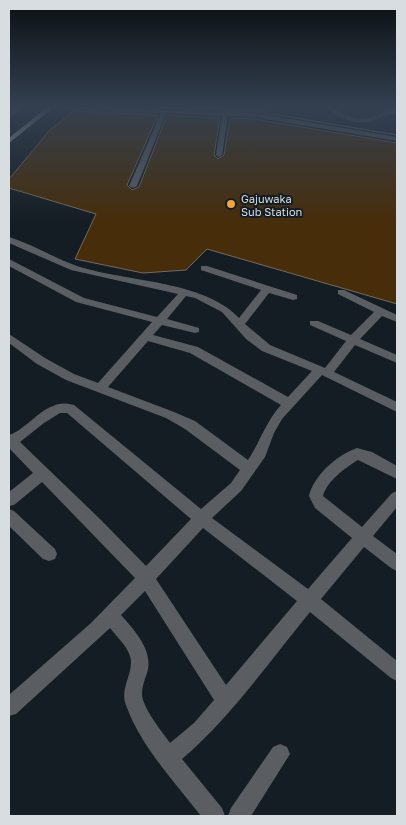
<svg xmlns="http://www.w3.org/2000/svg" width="406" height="825" font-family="'Golos Text',sans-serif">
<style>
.built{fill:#182631}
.building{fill:#472d09;stroke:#736b61}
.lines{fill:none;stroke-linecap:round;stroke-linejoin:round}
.minor{fill:#5a5e62;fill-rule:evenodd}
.major{fill:#98a2a9;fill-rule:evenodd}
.poi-dot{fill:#f1a540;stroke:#141d23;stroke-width:2}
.labels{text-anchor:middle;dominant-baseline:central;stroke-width:4;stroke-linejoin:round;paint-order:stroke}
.far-poi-label{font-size:11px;fill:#d7dde1;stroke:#141d23;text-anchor:start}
</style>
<rect width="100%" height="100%" fill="#141d23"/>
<polygon class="built" points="264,107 397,107 397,135 265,113"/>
<g class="building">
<polygon points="114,107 264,107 265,113 397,135 254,111"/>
<polygon points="73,111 158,115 127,185 132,190 139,187 167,115 220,118 214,155 218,159 224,155 230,118 254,119 397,143 397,304 207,249 186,270 143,273 75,259 96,214 9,188 9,179 49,131"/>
</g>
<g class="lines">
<g class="minor">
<polygon points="16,107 23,107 9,118 9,113"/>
<polygon points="37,107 254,113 397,137 397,141 254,117 228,116 222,155 219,157 216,155 222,116 166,113 137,186 133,188 129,186 161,113"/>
<path d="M 325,107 C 338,107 346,118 359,119 C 373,121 383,109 397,110 L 397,114 C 388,113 383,117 374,120 C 357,127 339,118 325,107 Z"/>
<path d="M 9,237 C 32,244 54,258 77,266 C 125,282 204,280 239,318 L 261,290 L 201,270 L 201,266 L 207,266 L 297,295 L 297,299 L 293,300 L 269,293 L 245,324 L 270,345 L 325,368 L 346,341 L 310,325 L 310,321 L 318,321 L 351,335 L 374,312 L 338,294 L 338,290 L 344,290 L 397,315 L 397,322 L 382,316 L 360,339 L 397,355 L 397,363 L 355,345 L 334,372 L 397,402 L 397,412 L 322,375 L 282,419 L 274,433 L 265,457 L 241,491 L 212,518 L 308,589 L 352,538 L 315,508 L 309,496 C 314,475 337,455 357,448 L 372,452 L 397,466 L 397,479 L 358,460 C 345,468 327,481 323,496 L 362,527 L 392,493 L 397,491 L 397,507 L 373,536 L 397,554 L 397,571 L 391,568 L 364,547 L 321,599 L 397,661 L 397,681 L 391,678 L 310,612 C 269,662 231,717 182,759 L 222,808 L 225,816 L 201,816 C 174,781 141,747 126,705 C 119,687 135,673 130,656 C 127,646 116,636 110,628 L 16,714 L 9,716 L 9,695 L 91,623 L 135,578 L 42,482 L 14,505 L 9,506 L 9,492 L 33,473 L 9,448 L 9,435 C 30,428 47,396 74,405 L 201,509 L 231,483 L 240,470 L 185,429 L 166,418 L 66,380 L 37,364 L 9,343 L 9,334 L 45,358 L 74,374 L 98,383 L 152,322 L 76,302 L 9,266 L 9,259 L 84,298 L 157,317 L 178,294 L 71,270 L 9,243 ZM 186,296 L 195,298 L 222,312 L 246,339 L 262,351 L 312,371 L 288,397 L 198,347 L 153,335 L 162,325 L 195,333 L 199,332 L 199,328 L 167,319 ZM 148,341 L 190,353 L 281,405 C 266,421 260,442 248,460 L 195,421 L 174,412 L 108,387 ZM 60,413 L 67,413 L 191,519 L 146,566 L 101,520 L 20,442 L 44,423 ZM 203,528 L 297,601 L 226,685 L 156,579 ZM 145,591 L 214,700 L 194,723 L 170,743 C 161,730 148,715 143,700 C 140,691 144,682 147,673 C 154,651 135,631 121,615 Z"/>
<polygon points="9,509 14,511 55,549 57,554 55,559 49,561 43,559 9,526"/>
<polygon points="280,744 287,747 290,754 251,816 228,816 231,808 273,747"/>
</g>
<polygon class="major" points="47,107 54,107 9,143 9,138"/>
</g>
<linearGradient id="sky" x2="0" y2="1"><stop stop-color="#0b1013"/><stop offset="0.48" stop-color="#344050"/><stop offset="1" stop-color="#344050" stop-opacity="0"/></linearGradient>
<rect width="406" height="223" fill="url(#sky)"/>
<circle class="poi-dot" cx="231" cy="204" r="5"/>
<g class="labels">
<g class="far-poi-label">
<text x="241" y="198">Gajuwaka<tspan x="241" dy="13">Sub Station</tspan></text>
</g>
</g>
<rect width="406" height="825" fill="none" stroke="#d7dde1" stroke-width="20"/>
</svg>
